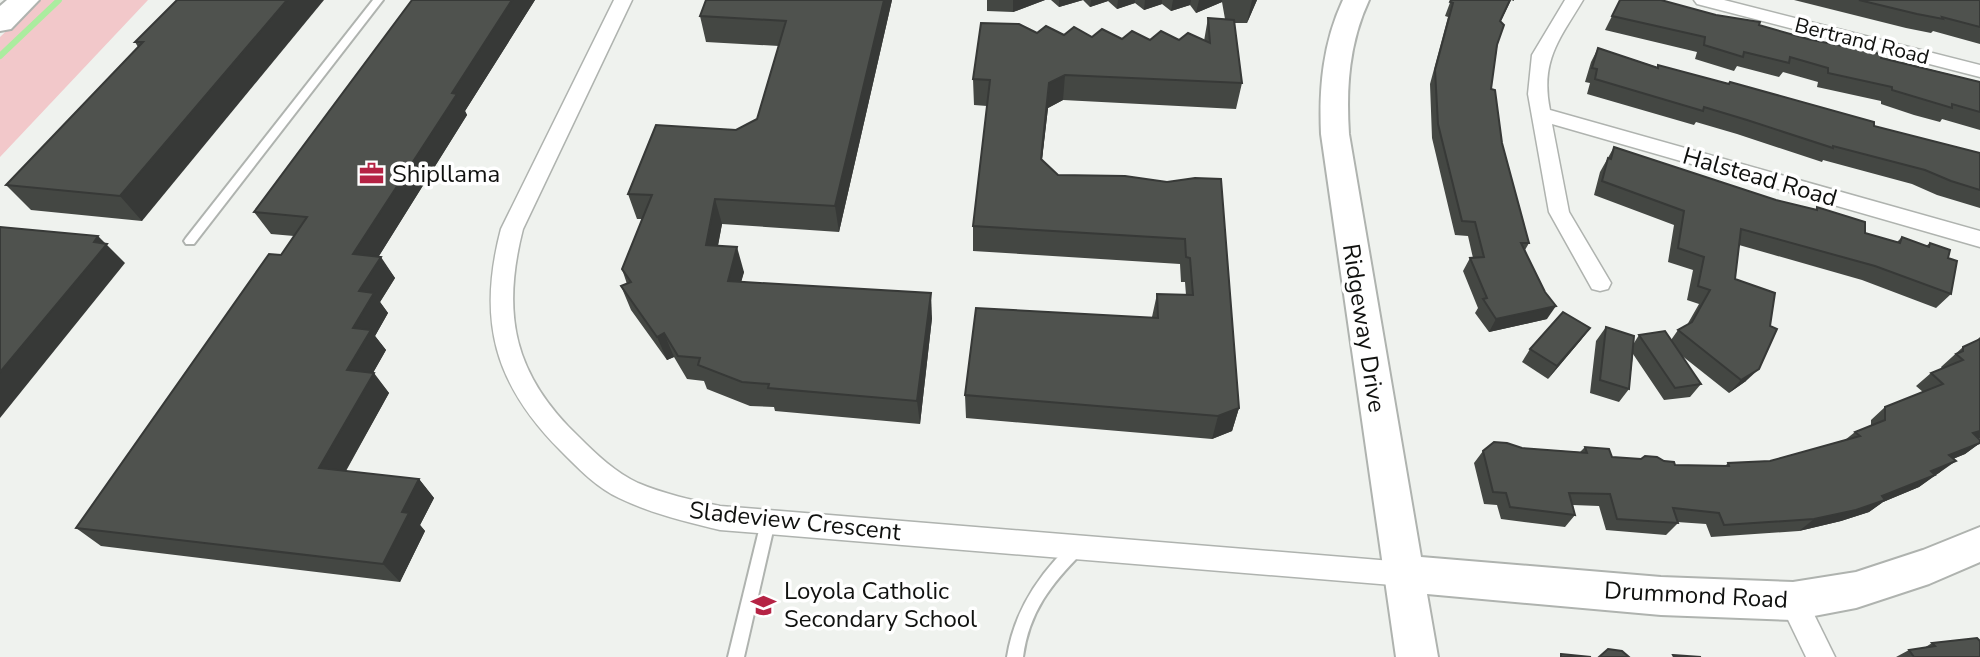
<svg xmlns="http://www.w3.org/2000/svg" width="1980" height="657" font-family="'Nunito Sans',sans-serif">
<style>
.green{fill:#f2c8ca}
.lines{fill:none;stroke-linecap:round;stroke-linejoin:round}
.stream{stroke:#abec9f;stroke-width:6}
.lane-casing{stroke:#afb3af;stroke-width:4}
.street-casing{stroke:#afb3af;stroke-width:3}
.secondary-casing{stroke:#afb3af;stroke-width:4}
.highway-casing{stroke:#afb3af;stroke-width:4}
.lane{fill:#fff;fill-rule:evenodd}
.street{fill:#fff;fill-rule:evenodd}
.secondary{fill:#fff;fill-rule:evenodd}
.highway{fill:#fff;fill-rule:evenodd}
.wall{fill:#444743}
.shaded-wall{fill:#373937}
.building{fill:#4f524e;stroke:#373937;stroke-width:2}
.labels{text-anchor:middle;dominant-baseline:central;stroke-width:7;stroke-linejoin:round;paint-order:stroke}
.far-street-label{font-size:21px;fill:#10110f;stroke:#fff}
.poi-label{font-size:24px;fill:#10110f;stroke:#fff;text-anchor:start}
.street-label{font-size:24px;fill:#10110f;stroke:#fff}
</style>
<rect width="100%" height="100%" fill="#eff2ee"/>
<polygon class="green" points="39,0 148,0 0,157 0,37"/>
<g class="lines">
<polyline class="stream" points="0,56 59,0"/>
<defs>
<g id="lane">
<polygon points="373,0 383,0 194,244 186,244 184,241 186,238"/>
<polygon points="768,516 773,518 775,522 744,657 728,657 761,522 763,518"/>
<path d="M 1077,542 L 1082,543 L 1084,548 L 1082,553 C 1051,584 1029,612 1023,657 L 1007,657 C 1013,619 1030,588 1056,559 C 1062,553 1069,545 1077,542 Z"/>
</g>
<g id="street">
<path d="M 614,0 L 632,0 L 523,229 C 501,315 514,375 579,437 C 596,454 616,473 638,483 C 664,494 692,500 720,506 L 1404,562 L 1413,565 L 1417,574 L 1413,583 L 1404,586 L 720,530 C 686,522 650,513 619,498 C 597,488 578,468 561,451 C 494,384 477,320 501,229 Z"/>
<path d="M 1565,0 L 1583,0 C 1559,40 1540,61 1550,110 L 1980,231 L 1980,247 L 1552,124 L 1569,212 L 1611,283 L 1608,289 L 1600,291 L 1592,289 L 1549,212 L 1528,94 L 1532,55 Z"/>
<polygon points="1694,0 1724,0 1980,65 1980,77 1697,4"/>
<polygon points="1793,588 1803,592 1835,657 1806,657 1779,601 1783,592"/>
</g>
<path id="secondary" d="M 1343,0 L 1369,0 C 1349,43 1346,87 1349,134 L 1421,557 L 1661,577 L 1793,582 L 1856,572 L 1923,550 L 1980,527 L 1980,562 L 1929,584 L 1856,608 L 1793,620 L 1661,615 L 1427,594 L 1438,657 L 1396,657 L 1321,134 C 1319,87 1323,43 1343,0 Z"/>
<polygon id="highway" points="7,0 39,0 11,29 0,31 0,6"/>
</defs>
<use href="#lane" class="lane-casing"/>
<use href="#street" class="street-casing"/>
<use href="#secondary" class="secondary-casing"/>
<use href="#highway" class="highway-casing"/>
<use href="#lane" class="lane"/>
<use href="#street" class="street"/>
<use href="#secondary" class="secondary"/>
<use href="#highway" class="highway"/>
</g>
<g class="wall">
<polygon points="177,0 142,221 31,210 6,185 138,47 135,42"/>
<polygon points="412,0 535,0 465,111 467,115 379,256 395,278 380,302 388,313 375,336 386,350 373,373 389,393 346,471 419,479 434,498 420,525 425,531 400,582 101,546 76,528 281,255 294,236 271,234 254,212"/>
<polygon points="706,0 892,0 839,232 722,224 718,246 744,272 741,281 932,318 920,424 775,411 774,407 750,406 707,389 704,381 687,379 674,357 667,360 631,310 621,286 627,284 622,269 642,219 637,219 628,194 736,130 757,119 779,46 706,42 700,16"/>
<polygon points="987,0 1045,0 1013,12 987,11"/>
<polygon points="1051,0 1257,0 1247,23 1234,23 1242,83 1236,109 1063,100 1048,108 1042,160 1058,175 1167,182 1239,408 1232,431 1212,439 966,418 965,395 1152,317 1157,294 1186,295 1185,282 1181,282 1180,264 973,251 973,226 987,106 974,105 973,79 1037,33 1122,39 1204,41 1208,18 1225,19 1222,2 1196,13 1190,5 1171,11 1162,4 1144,10 1135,3 1117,9 1108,1 1090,7 1083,0 1059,7"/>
<polygon points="1451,0 1514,0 1514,1 1511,0 1501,21 1491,89 1502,143 1529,243 1525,250 1547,319 1489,332 1475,313 1478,308 1463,271 1470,258 1473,258 1468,236 1455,235 1432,138 1430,84 1448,17 1445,16"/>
<polygon points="1620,0 1716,15 1980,82 1980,130 1942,119 1940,122 1914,115 1881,104 1881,101 1817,87 1818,82 1783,72 1779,77 1737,66 1734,71 1695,59 1697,52 1605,30"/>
<polygon points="1794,0 1980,0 1980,44 1933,31 1931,33 1906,28"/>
<polygon points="1598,48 1657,67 1658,65 1728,84 1730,82 1874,126 1980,153 1980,208 1937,195 1912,184 1823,160 1822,162 1737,134 1696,122 1694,125 1587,94 1590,83 1585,82 1591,62"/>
<polygon points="1614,147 1776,200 1815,210 1817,207 1865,233 1897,242 1902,237 1926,246 1930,243 1948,258 1951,294 1936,308 1862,280 1739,245 1735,279 1746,381 1729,393 1681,355 1701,384 1690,397 1664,400 1633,354 1629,389 1619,402 1590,393 1596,341 1606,327 1634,343 1639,335 1671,340 1678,330 1687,325 1699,304 1687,300 1693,270 1668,262 1674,225 1594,195 1600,172"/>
<polygon points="1590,328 1580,341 1548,379 1522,362 1530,349"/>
<polygon points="1980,337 1980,438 1978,438 1980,440 1980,443 1965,454 1953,459 1939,473 1935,475 1919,487 1883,502 1869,512 1841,521 1799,531 1711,537 1706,524 1677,522 1678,523 1666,535 1606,530 1599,506 1573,505 1575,515 1565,527 1501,519 1497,505 1484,504 1474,463 1483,451 1522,448 1580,452 1585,447 1612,457 1664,461 1675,465 1725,466 1728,463 1770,461 1845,440 1855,432 1871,426 1871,420 1885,407 1923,392 1916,386 1931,373 1942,369 1941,367 1963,347 1975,342"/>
<polygon points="1932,643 1980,657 1896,657 1909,650 1924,648"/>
</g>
<g class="shaded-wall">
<polygon points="287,0 324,0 142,221 120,196"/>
<polygon points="512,0 535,0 465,111 467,115 367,275 353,254 452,93"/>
<polygon points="884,0 892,0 839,232 835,206"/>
<polygon points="1013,0 1045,0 1013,12"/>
<polygon points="1059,0 1083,0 1059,7"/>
<polygon points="1091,0 1108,0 1108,1 1090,7"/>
<polygon points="1118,0 1135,0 1135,3 1117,9"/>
<polygon points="1145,0 1162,0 1162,4 1144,10"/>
<polygon points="1173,0 1191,0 1190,5 1171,11"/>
<polygon points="1199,0 1222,0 1222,2 1196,13"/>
<polygon points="1252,0 1257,0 1247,23"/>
<polygon points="1065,75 1063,100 1048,108 1039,184 1041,159 1049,83"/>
<polygon points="715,199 722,224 713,270 706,245"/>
<polygon points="98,236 125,263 0,418 0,372"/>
<polygon points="737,247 744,272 735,305 728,281"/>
<polygon points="381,257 395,278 380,302 388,313 375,336 386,350 363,390 347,370 353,328 359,291"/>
<polygon points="931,293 932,318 920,424 917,401"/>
<polygon points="1556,306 1547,319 1489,332 1496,319"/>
<polygon points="1590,328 1580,341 1548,379 1557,366"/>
<polygon points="664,333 674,357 667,360 657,337"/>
<polygon points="1759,369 1746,381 1729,393 1741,380"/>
<polygon points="374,373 389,393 337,486 319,468"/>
<polygon points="1239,408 1232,431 1212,439 1218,416"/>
<polygon points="1980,431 1980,438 1956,446 1973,433"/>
<polygon points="1980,443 1965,454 1933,467 1949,455"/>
<polygon points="1956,461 1919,487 1883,502 1869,512 1841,521 1799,531 1814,519 1882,496 1931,471"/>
<polygon points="419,479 434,498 420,525 425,531 400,582 383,564 402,512"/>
</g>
<g class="building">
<polygon points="177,0 287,0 120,196 6,185 143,42 135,42"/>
<polygon points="412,0 512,0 452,93 457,94 353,254 381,257 359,291 374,293 353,328 371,330 347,370 374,373 319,468 419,479 402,512 409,513 383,564 76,528 269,254 281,255 307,217 254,212"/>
<polygon points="706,0 884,0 835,206 715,199 706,245 737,247 728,281 931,293 917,401 768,388 769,384 742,382 698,365 700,358 678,356 664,333 657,337 621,286 631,282 622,269 652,195 628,194 656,125 736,130 757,119 786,21 700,16"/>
<polygon points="1451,0 1510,0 1500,21 1504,25 1497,45 1491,89 1495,90 1502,143 1529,243 1521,243 1545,292 1556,306 1496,319 1483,299 1487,298 1470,258 1484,257 1475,222 1462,221 1438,124 1435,70 1453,3 1450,2"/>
<polygon points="1620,0 1661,0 1716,15 1760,22 1759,25 1808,39 1881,54 1881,58 1980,82 1980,112 1952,104 1952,108 1892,90 1892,87 1828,73 1828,68 1790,57 1789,63 1744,52 1743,57 1704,45 1705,37 1612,16"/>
<polygon points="1859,0 1980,0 1980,27 1942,17 1943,19 1917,14"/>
<polygon points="1208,18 1234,20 1242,83 1065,75 1049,83 1041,159 1058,175 1125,176 1167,182 1195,178 1221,179 1239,408 1218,416 965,395 976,308 1158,318 1157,294 1193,295 1190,258 1186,257 1185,239 973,226 990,80 973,79 981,23 1019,24 1037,33 1046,26 1064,35 1074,27 1092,37 1102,29 1122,39 1132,31 1150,40 1161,31 1179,40 1188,33 1210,43"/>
<polygon points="1598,48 1658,68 1658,65 1729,84 1730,82 1874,122 1874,126 1980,153 1980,190 1951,181 1925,170 1833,146 1833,148 1747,120 1704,107 1703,111 1595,79 1597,69 1592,68"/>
<polygon points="1614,147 1776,200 1817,210 1817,207 1865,222 1865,233 1900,243 1902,237 1929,247 1930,243 1950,250 1948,258 1957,261 1951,294 1875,266 1741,229 1735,279 1775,293 1770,326 1777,329 1759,369 1741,380 1678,330 1692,322 1710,290 1698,286 1704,257 1678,248 1684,211 1602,181 1608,158 1611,159"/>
<polygon points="0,227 98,236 94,242 107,244 0,372"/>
<polygon points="1563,312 1590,328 1557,366 1530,349"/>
<polygon points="1606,327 1634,336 1629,389 1600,380"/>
<polygon points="1665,331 1701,384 1675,388 1639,335"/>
<polygon points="1980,339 1980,431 1973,433 1980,440 1980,443 1949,455 1956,461 1931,471 1935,475 1882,496 1885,500 1856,510 1814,519 1724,525 1719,513 1673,508 1678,523 1617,519 1610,494 1569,493 1575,515 1510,507 1506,493 1493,492 1483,451 1494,442 1507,443 1522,448 1587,453 1585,447 1609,449 1612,457 1641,459 1645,456 1657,457 1664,461 1674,462 1675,465 1729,466 1728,463 1770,461 1860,436 1855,432 1885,420 1885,407 1943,384 1931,373 1963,360 1956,354 1963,351 1963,347"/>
<polygon points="1977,638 1980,641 1980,657 1914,657 1909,650 1935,646 1932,643"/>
<polygon points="1608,649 1622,651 1629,657 1599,657"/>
<polygon points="1561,654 1591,657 1561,657"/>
<polygon points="1673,655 1701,657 1674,657"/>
</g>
<defs>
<symbol id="office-bare" viewBox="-9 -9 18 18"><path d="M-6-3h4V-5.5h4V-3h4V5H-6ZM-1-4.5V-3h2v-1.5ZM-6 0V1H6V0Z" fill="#b52344" stroke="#fff" stroke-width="2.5" paint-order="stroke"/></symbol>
<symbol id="school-bare" viewBox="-9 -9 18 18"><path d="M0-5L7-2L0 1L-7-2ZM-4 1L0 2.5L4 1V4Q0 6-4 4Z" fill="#b52344" stroke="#fff" stroke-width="2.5" paint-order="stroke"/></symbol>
</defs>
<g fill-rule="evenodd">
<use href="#office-bare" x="354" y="156" width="35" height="35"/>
<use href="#school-bare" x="746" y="588" width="35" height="35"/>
</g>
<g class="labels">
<g class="far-street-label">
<text transform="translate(1862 41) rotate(14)">Bertrand Road</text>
</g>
<g class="poi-label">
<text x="392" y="174">Shipllama</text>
<text x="784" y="591">Loyola Catholic<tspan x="784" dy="28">Secondary School</tspan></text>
</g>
<g class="street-label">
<text transform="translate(1760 177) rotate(16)">Halstead Road</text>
<text transform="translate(1364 328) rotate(81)">Ridgeway Drive</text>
<text transform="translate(795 521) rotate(6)">Sladeview Crescent</text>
<text transform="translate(1696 595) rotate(3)">Drummond Road</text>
</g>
</g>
</svg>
